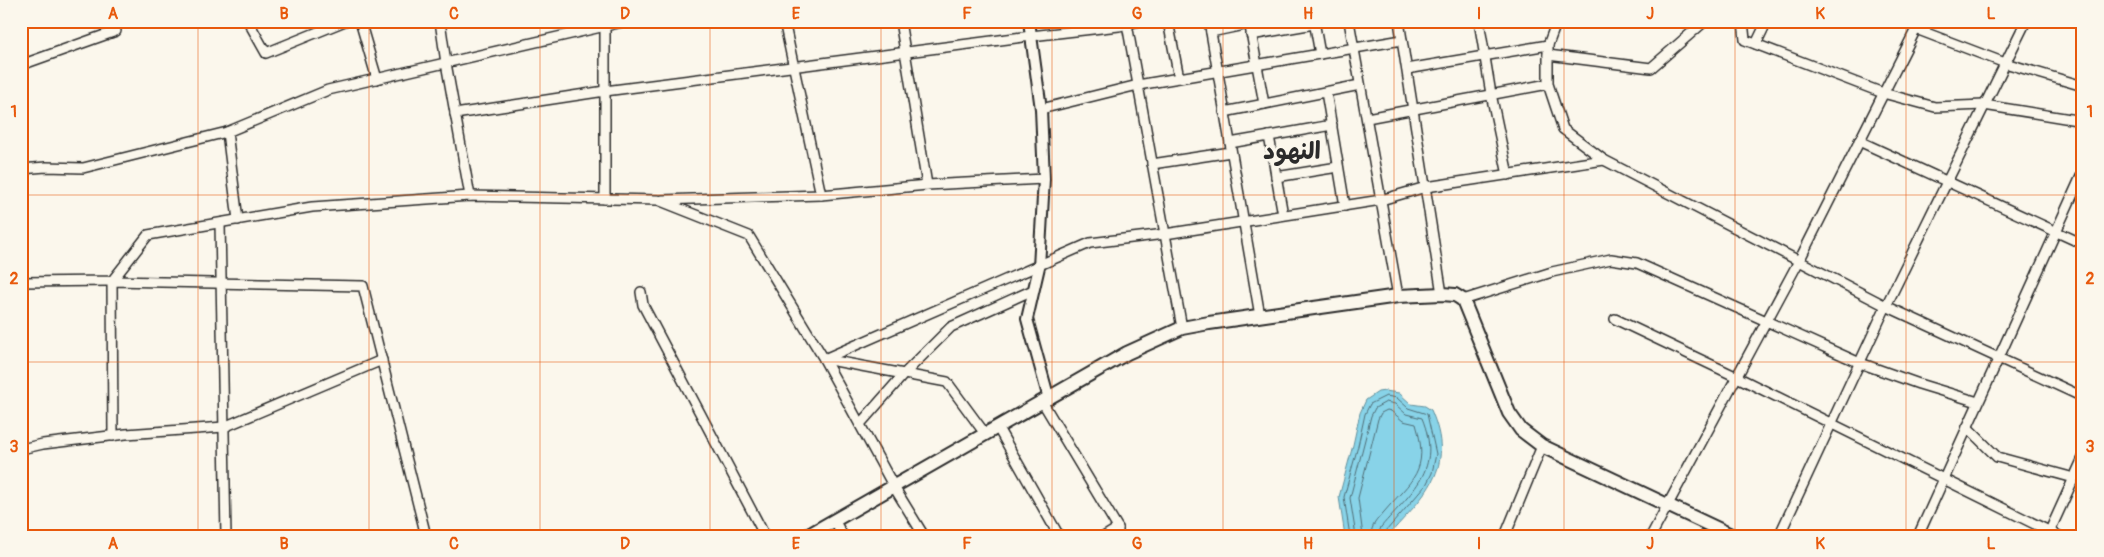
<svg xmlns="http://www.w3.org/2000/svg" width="2104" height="557" font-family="Pangolin,'Playpen Sans Arabic',sans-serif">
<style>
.water{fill:#88d3e8;stroke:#63909c}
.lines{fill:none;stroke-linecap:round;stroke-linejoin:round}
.shore{stroke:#506e77;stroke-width:1}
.minor-casing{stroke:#2b2b2b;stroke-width:12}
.major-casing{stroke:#2b2b2b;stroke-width:14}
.highway-casing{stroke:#2b2b2b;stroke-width:16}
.minor{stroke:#fbf7ec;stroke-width:9}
.major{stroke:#fbf7ec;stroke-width:10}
.highway{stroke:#fbf7ec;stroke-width:12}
.grid{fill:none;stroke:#e8590c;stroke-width:1;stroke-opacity:0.55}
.labels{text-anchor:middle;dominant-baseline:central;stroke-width:5;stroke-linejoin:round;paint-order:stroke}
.town-label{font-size:24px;font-weight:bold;fill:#2b2b2b;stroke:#fbf7ec}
.neatline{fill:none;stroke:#e8590c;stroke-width:2}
.grid-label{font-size:16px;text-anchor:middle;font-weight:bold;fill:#e8590c}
</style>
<rect width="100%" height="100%" fill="#fbf7ec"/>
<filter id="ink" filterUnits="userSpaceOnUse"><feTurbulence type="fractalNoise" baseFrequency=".02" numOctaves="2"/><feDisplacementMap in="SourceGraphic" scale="10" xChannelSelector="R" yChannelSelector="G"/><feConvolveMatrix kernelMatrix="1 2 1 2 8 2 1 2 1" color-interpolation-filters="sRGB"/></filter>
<g filter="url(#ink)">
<path class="water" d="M 1385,391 L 1399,393 L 1411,404 L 1425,406 L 1431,410 C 1457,470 1425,494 1388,536 L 1345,536 L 1339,497 L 1353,445 L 1360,413 L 1366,400 L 1378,392 Z"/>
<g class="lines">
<g class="shore">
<polyline points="1350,536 1344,497 1358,446 1365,414 1370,404 1386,396 1397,398 1408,408 1427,414 1436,454 1432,473 1426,485 1386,531 1385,536"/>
<path d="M 1356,536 L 1350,498 L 1371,416 L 1375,408 L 1386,402 L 1395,404 L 1406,414 L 1422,418 C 1443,470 1412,491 1381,527 L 1378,536"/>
<path d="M 1363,536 L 1358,498 L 1378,419 L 1381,413 L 1387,410 L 1391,411 L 1403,421 L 1416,424 C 1430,472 1412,479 1384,512 C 1377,520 1371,525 1371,536"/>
</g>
<defs>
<g id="minor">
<polyline points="248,21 266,53 345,21"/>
<polyline points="360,21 377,79"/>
<polyline points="440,21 446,63 470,196"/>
<polyline points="605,21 605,199"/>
<polyline points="784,21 821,195"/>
<polyline points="900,21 927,185"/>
<polyline points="1168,21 1179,78"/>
<polyline points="1209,21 1260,316"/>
<polyline points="1249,21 1264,104"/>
<polyline points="1314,21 1320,54"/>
<polyline points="1349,21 1398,296"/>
<polyline points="1399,21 1442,294"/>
<polyline points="1479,21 1491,94 1508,175"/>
<polyline points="1557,21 1548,45 1548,84 1563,129 1604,160 1886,306 2083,397"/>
<polyline points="1743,21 1745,40 1883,93 1935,107 1984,105 2083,121"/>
<polyline points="1127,24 1182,328"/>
<polyline points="1168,24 1185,21"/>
<polyline points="1916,29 2005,63 2083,86"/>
<polyline points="1211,32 1249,24"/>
<polyline points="1251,35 1314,24"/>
<polyline points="1756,44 1767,21"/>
<polyline points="1548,55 1651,68 1705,21"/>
<polyline points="21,65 116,31"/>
<polyline points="1407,69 1548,45"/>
<polyline points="1326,92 1345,206"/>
<polyline points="1041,109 1138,85 1402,40"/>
<polyline points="1224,112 1360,85"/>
<polyline points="455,114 605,91 1031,36 1119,26 1140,21"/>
<polyline points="1367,118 1548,84"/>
<polyline points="227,132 238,220"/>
<polyline points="1269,136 1283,215"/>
<polyline points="1859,141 2083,244"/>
<polyline points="1230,143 1332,125"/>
<polyline points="1152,164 1231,152"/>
<polyline points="21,169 46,167 83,168 227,132 328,90 627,21"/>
<polyline points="1276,177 1338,167"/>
<polyline points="662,200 821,195 927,185 1044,179"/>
<polyline points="220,224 226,536"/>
<polyline points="21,282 112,281 148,235 312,207 470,196 658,200 749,236 824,359 947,382 986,435"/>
<polyline points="641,292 643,305 765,536"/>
<polyline points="1463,300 1552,272 1611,259 1637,263 1860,363 1919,384 1978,402"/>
<polyline points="1615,319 1737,377 2059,536"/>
<polyline points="1043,403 1118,528 1118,536"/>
<polyline points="860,424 904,374 951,327 1033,290"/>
<polyline points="1967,427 1997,457 2074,478"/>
<polyline points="998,428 1059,536"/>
<polyline points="113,436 112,281 363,286 426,536"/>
<polyline points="21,449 43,444 126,434 224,427 382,360"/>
<polyline points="834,520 843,536"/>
<polyline points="2048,535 2083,458"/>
<polyline points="924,536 894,487 824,359 1090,243 1165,234 1381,200 1426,187 1604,160"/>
<polyline points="1105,536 1118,528"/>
<polyline points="1505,536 1542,446"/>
<polyline points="1651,536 1799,261 1920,21"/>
<polyline points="1779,536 1886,306 2026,21"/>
<polyline points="1918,536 2083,172"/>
</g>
<polyline id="major" points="1029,21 1041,109 1044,179 1039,267 1027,319 1049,399"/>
<polyline id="highway" points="807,536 1127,353 1182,328 1209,323 1398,296 1442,294 1455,295 1463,300 1509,413 1521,430 1542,446 1733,536"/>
</defs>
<use href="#minor" class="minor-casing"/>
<use href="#major" class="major-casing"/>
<use href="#highway" class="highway-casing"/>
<use href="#minor" class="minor"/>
<use href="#major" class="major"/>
<use href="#highway" class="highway"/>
</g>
</g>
<path class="grid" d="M 198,21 L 198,536M 369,21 L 369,536M 540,21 L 540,536M 710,21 L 710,536M 881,21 L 881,536M 1052,21 L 1052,536M 1223,21 L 1223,536M 1394,21 L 1394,536M 1564,21 L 1564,536M 1735,21 L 1735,536M 1906,21 L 1906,536M 21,195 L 2083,195M 21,362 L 2083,362"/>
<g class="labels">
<g class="town-label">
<text x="1292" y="151">النهود</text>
</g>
</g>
<rect width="2104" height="557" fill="none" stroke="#fbf7ec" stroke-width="55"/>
<rect x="28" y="28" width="2048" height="502" class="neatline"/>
<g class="grid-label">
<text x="113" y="19">A</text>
<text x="284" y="19">B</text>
<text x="454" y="19">C</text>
<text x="625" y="19">D</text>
<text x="796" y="19">E</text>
<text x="967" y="19">F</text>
<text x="1137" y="19">G</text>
<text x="1308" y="19">H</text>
<text x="1479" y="19">I</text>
<text x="1650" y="19">J</text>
<text x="1820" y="19">K</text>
<text x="1991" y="19">L</text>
<text x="14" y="117">1</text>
<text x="2090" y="117">1</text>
<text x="14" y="284">2</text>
<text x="2090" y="284">2</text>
<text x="14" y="452">3</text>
<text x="2090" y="452">3</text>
<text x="113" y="549">A</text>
<text x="284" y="549">B</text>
<text x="454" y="549">C</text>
<text x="625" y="549">D</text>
<text x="796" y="549">E</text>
<text x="967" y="549">F</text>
<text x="1137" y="549">G</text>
<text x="1308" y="549">H</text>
<text x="1479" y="549">I</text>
<text x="1650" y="549">J</text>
<text x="1820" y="549">K</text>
<text x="1991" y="549">L</text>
</g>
</svg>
